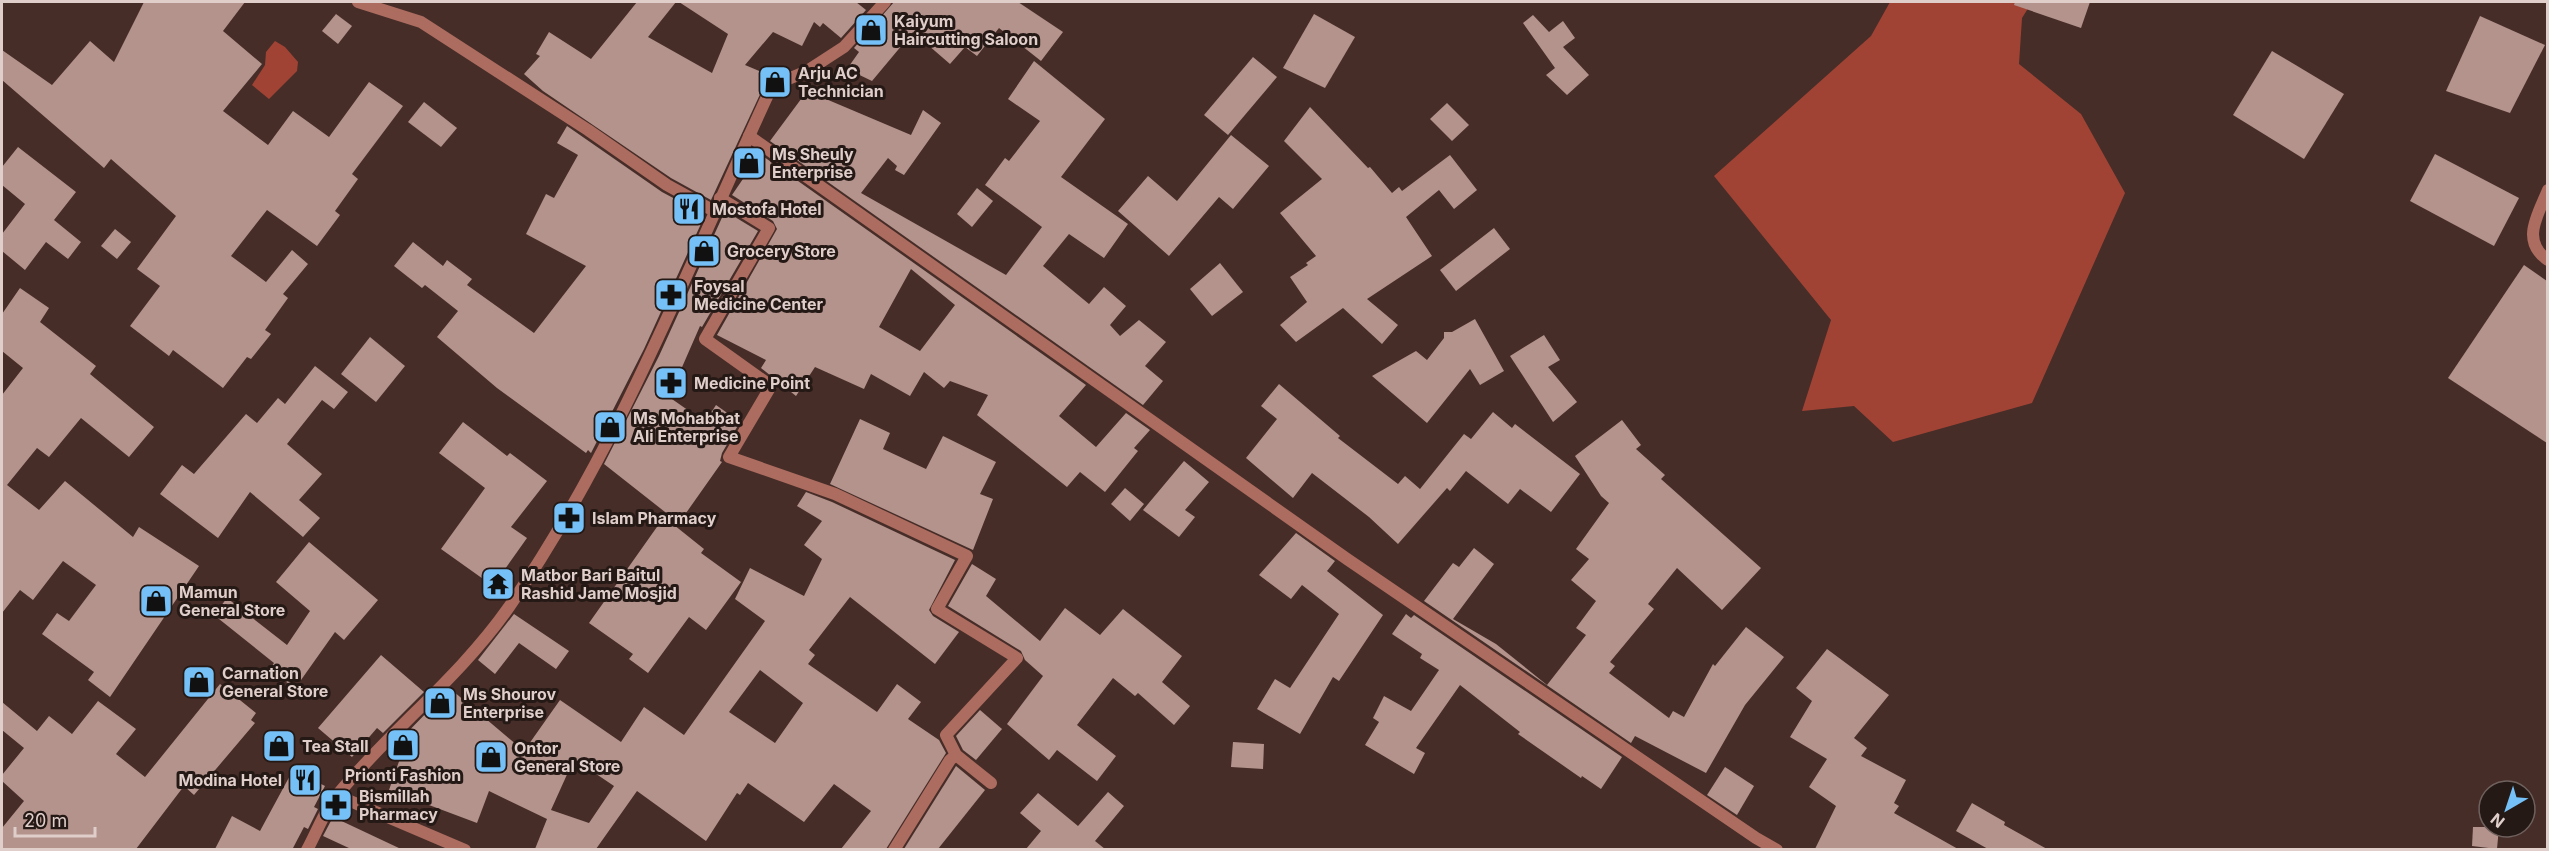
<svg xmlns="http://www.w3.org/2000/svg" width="2549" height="851" font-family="Inter,sans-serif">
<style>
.forest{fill:#a14334}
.building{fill:#b3938c;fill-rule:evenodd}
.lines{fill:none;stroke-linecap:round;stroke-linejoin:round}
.minor{stroke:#ad6c60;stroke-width:12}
.tertiary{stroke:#ad6c60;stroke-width:12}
.labels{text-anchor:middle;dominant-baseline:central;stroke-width:6;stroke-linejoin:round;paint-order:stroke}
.poi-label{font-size:16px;font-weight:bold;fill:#dfceca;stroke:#251916;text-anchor:start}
</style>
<rect width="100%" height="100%" fill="#472d28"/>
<g class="forest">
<polygon points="1890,2 2032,2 2022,18 2019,64 2081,114 2125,193 2032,403 1893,442 1854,406 1802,411 1831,320 1714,176 1871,36"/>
<polygon points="275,41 285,47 298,62 297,71 269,99 252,85 265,65 266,52"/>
</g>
<g class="building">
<polygon points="144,2 245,2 223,31 262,64 223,111 268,145 293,111 329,137 369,82 403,106 352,174 358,179 335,211 340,215 317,246 267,210 231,256 266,282 292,250 308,264 283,294 288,298 265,330 271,334 251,359 247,357 223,388 173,350 169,356 130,326 160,286 137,269 176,216 111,159 104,168 2,80 2,50 52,85 90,41 114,62"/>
<polygon points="637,2 676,2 648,37 712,73 728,34 679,2 856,2 866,10 841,38 823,23 820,27 814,22 802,46 773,32 745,65 769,75 711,200 671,178 543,91 524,74 540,56 536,54 549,32 591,59"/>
<polygon points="894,2 1018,2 1063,32 1041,61 999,28 977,56 965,47 950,64 913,32 872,81 847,69 859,52 854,48"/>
<polygon points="2015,2 2090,2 2081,28 2014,5"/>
<polygon points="336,14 352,26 338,44 322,31"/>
<polygon points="1314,14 1355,37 1325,88 1283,68"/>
<polygon points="1533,15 1549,32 1563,21 1575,38 1563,47 1589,75 1567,95 1546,75 1555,68 1523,23"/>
<polygon points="2480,16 2545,45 2510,113 2446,91"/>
<polygon points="2272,51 2344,94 2304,159 2233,115"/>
<polygon points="1253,57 1277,77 1228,135 1204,115"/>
<polygon points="1034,61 1105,119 1061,177 1128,224 1104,258 1069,234 1043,266 1089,304 1104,287 1126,306 1110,325 1120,336 1139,320 1166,342 1145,366 1163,381 1143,405 770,141 807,91 911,135 923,110 941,123 904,175 895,170 897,166 888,158 861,193 1006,275 1042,227 985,185 1005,158 1009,161 1040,121 1008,99"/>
<polygon points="424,102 457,128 441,147 408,122"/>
<polygon points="1447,103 1469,125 1452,141 1430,119"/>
<polygon points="1310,107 1368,168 1370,167 1392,193 1399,187 1402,191 1450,155 1477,190 1454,209 1439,190 1406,217 1432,256 1367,299 1398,325 1382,344 1343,308 1296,342 1280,325 1307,302 1290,277 1308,265 1306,263 1316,256 1280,213 1322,179 1284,141"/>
<polygon points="567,126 662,192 705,215 644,349 591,453 588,450 586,453 497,388 437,337 458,311 425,285 422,288 394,266 413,242 443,266 447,260 472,279 467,285 534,333 586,266 526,234 546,194 554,198 578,155 557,143"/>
<polygon points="1231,135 1269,166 1233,209 1219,197 1169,256 1118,211 1148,176 1177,201"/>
<polygon points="18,147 76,192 54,220 81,242 68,259 46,242 25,270 2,251 2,234 25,204 2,185 2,167"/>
<path d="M 760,154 L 1086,385 L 1059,416 L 1096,447 L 1126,413 L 1150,430 L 1134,448 L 1138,451 L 1105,492 L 1080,472 L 1067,487 L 977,415 L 988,395 L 950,381 L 944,388 L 924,372 L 910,396 L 871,374 L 864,389 L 815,367 L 796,396 L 761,368 L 766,360 L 717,335 L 777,229 L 773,221 L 732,195 ZM 911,269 L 955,305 L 920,351 L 879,327 Z"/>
<polygon points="2435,154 2519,198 2494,246 2410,201"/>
<polygon points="977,188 993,201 972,227 957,214"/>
<polygon points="725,211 758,231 702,327 700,326 669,397 705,422 716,405 740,422 722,453 720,461 722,462 679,523 604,464 659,356"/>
<polygon points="1494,228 1510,249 1456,291 1440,270"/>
<polygon points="115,229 131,242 117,259 101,246"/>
<polygon points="1220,263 1243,292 1212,316 1190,289"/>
<polygon points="2524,265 2547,281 2547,443 2448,378"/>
<polygon points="20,288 49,308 40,322 96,366 90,374 154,427 129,457 81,418 49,457 37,448 7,485 39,510 65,481 133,537 139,527 199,566 110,697 88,680 94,672 42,634 57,613 69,621 96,585 63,561 33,600 20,590 2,613 2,395 23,368 2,351 2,314"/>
<polygon points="1475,319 1504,371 1480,385 1470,369 1427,423 1372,376 1416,351 1427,360 1444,338 1444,332 1452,332"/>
<polygon points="1544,335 1560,360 1548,367 1577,402 1553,422 1510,356"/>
<polygon points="370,337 405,366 376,402 341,374"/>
<polygon points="315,366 348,392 334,409 322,400 287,444 322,474 299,500 320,518 303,537 250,492 218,538 160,494 182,465 194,474 246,414 257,423 278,398 285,404"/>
<polygon points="1279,384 1340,436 1338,438 1398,484 1405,476 1420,489 1464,434 1471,439 1493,412 1512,428 1515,424 1580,474 1551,512 1520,489 1508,504 1466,471 1450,491 1447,488 1398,544 1369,517 1312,473 1293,498 1246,458 1277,419 1261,406"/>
<polygon points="860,419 890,433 883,449 926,469 943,436 996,462 980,494 993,499 973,550 830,484"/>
<polygon points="1622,420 1641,445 1636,449 1665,475 1661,479 1761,568 1722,610 1677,568 1648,604 1654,609 1610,662 1615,666 1609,673 1669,718 1673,711 1684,717 1713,664 1715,666 1746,627 1784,657 1745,705 1706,773 1635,736 1631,743 1424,601 1453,563 1459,567 1474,548 1494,564 1453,619 1496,644 1547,685 1586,635 1576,628 1596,601 1571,580 1589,559 1576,549 1609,503 1601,496 1575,456"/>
<polygon points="463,422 507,456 510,453 547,481 511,527 527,538 493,586 441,549 485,488 439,453"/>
<polygon points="1184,461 1209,482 1185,510 1195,517 1179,537 1143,510"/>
<polygon points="1125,488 1144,504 1130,521 1111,504"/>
<path d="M 806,492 L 832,502 L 955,560 L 929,610 L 933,616 L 959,632 L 935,664 L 850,597 L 809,650 L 815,655 L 808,664 L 877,712 L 897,684 L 921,702 L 908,719 L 939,740 L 946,753 L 886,849 L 841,849 L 871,811 L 834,784 L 804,822 L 748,783 L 740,795 L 737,793 L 706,841 L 637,791 L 596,849 L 535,849 L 547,819 L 489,791 L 477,823 L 389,790 L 403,750 L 396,744 L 437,702 L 441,706 L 453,691 L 524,751 L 560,700 L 621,742 L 644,707 L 684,735 L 765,621 L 735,599 L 750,568 L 804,596 L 822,559 L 804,545 L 822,521 L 797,506 ZM 760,670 L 803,703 L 775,743 L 729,712 ZM 574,759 L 614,786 L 589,823 L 551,810 Z"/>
<polygon points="664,517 704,549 701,553 741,582 706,630 689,617 648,673 629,659 633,654 589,623"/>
<polygon points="1296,533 1335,561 1327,571 1383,615 1339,681 1333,677 1300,734 1257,709 1275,679 1290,688 1339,614 1302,585 1291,599 1259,575"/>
<polygon points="309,542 378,600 344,640 335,632 301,680 296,676 289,684 269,670 274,663 214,615 227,598 287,645 310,611 276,582"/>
<polygon points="972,564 996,579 986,596 1040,641 1065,608 1100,635 1123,609 1182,656 1162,682 1190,706 1174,725 1138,693 1135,696 1113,678 1077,725 1116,756 1097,781 1057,750 1049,760 1007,724 1043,676 1025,660 1021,651 948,606"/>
<polygon points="514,614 569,651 556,669 519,643 495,674 478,660"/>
<polygon points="1406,614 1411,618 1414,615 1622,757 1601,789 1582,776 1581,778 1518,734 1520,732 1460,685 1416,748 1425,753 1414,774 1365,745 1379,722 1373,718 1384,696 1411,711 1439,670 1420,658 1422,654 1392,634"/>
<polygon points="1827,649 1889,695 1854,738 1867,748 1861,756 1906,780 1894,803 1899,806 1894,813 1958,849 1815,849 1836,806 1809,787 1827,759 1790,737 1812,701 1796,688"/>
<polygon points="381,655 424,692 383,733 377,728 352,757 318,728"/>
<polygon points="220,684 256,713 251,720 255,723 194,795 184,786 136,849 2,849 2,828 24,801 2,781 2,775 24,748 2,730 2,702 37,731 49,716 72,734 98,701 136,729 116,754 145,777"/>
<polygon points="980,710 1002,729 976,760 963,750 956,736"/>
<polygon points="1233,742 1264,744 1263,769 1231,767"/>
<polygon points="956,766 985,790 938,849 904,849"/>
<polygon points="1725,767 1754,786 1737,815 1707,795"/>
<polygon points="293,770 325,786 314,807 318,809 308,829 304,827 293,848 296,849 215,849 232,816 260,831"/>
<polygon points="1108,792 1124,806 1095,841 1105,849 1026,849 1041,831 1020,813 1038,793 1078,826"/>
<polygon points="1972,803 2005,822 2004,825 2047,849 1988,849 1956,831"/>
<polygon points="333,817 401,849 351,849 323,836"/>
<polygon points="2473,827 2499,827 2497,849 2472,846"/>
</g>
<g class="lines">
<g class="minor">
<polyline points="358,2 421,22 588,130 667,185 714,211"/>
<polyline points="749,136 1347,559 1756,838 1777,850"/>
<path d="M 2548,190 C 2538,215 2520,241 2548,260"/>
<polyline points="720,198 769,228 705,339 771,386 729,457 835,494 967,556 937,609 1017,658 946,735 956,755 991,783"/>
<polyline points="336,795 465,850"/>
<polyline points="894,850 950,760 956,755"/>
</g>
<path class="tertiary" d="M 307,850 C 317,832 325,809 338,794 C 392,729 460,677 509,607 C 620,446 690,262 772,86 L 807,71 L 844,47 L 885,2"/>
</g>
<defs>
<symbol id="shop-square" viewBox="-11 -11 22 22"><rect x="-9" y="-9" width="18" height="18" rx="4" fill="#75c0f6" stroke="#251916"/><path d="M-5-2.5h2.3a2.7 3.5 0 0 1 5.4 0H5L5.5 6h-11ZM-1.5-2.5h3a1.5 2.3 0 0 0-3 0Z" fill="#111"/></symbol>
<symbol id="restaurant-square" viewBox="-11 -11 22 22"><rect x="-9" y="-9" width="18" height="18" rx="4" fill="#75c0f6" stroke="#251916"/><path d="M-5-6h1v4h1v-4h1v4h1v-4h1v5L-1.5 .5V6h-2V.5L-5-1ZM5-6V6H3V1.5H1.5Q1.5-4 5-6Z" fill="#111"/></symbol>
<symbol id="pharmacy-square" viewBox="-11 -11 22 22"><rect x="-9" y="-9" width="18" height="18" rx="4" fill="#75c0f6" stroke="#251916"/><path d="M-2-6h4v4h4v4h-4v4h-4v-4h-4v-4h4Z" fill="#111"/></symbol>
<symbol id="temple-square" viewBox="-11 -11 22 22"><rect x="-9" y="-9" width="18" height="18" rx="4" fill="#75c0f6" stroke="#251916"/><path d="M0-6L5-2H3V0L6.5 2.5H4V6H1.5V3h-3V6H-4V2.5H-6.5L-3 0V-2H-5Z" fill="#111"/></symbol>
</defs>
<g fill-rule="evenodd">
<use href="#shop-square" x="852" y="11" width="38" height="38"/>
<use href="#shop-square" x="756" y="63" width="38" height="38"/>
<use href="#shop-square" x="730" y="144" width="38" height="38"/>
<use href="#restaurant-square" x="670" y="190" width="38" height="38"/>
<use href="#shop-square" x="685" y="232" width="38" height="38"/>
<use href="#pharmacy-square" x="652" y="276" width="38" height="38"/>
<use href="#pharmacy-square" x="652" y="364" width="38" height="38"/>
<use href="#shop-square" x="591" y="408" width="38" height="38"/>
<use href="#pharmacy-square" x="550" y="499" width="38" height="38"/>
<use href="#temple-square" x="479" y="565" width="38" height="38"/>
<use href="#shop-square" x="137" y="582" width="38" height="38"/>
<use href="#shop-square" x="180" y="663" width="38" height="38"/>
<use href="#shop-square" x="421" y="684" width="38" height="38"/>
<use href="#shop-square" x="384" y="726" width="38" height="38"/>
<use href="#shop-square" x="260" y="727" width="38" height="38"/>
<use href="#shop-square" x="472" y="738" width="38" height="38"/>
<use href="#restaurant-square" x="286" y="761" width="38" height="38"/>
<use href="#pharmacy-square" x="317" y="786" width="38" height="38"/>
</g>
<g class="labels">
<g class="poi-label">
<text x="894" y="21">Kaiyum<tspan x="894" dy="18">Haircutting Saloon</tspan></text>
<text x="798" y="73">Arju AC<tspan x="798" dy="18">Technician</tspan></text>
<text x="772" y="154">Ms Sheuly<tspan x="772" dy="18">Enterprise</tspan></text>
<text x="712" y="209">Mostofa Hotel</text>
<text x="727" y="251">Grocery Store</text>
<text x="694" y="286">Foysal<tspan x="694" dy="18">Medicine Center</tspan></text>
<text x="694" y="383">Medicine Point</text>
<text x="633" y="418">Ms Mohabbat<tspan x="633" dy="18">Ali Enterprise</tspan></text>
<text x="592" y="518">Islam Pharmacy</text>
<text x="521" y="575">Matbor Bari Baitul<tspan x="521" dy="18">Rashid Jame Mosjid</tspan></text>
<text x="179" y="592">Mamun<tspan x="179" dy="18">General Store</tspan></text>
<text x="222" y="673">Carnation<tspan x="222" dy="18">General Store</tspan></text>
<text x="463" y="694">Ms Shourov<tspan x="463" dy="18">Enterprise</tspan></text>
<text x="302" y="746">Tea Stall</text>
<text x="514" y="748">Ontor<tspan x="514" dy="18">General Store</tspan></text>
<text x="403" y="775" text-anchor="middle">Prionti Fashion</text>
<text x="282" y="780" text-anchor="end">Modina Hotel</text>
<text x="359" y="796">Bismillah<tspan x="359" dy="18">Pharmacy</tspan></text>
</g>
</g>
<rect width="2549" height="851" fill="none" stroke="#dfceca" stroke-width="6"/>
<g transform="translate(2507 809) rotate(219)"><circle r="28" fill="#251916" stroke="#6f615e" stroke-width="1.5"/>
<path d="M0-4.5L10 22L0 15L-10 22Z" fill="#75c0f6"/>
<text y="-9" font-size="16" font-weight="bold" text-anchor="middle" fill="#dfceca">N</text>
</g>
<path d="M15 827v9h80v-9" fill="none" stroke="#dfceca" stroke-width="3"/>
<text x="24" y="827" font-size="18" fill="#dfceca" stroke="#251916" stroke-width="4.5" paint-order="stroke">20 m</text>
</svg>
